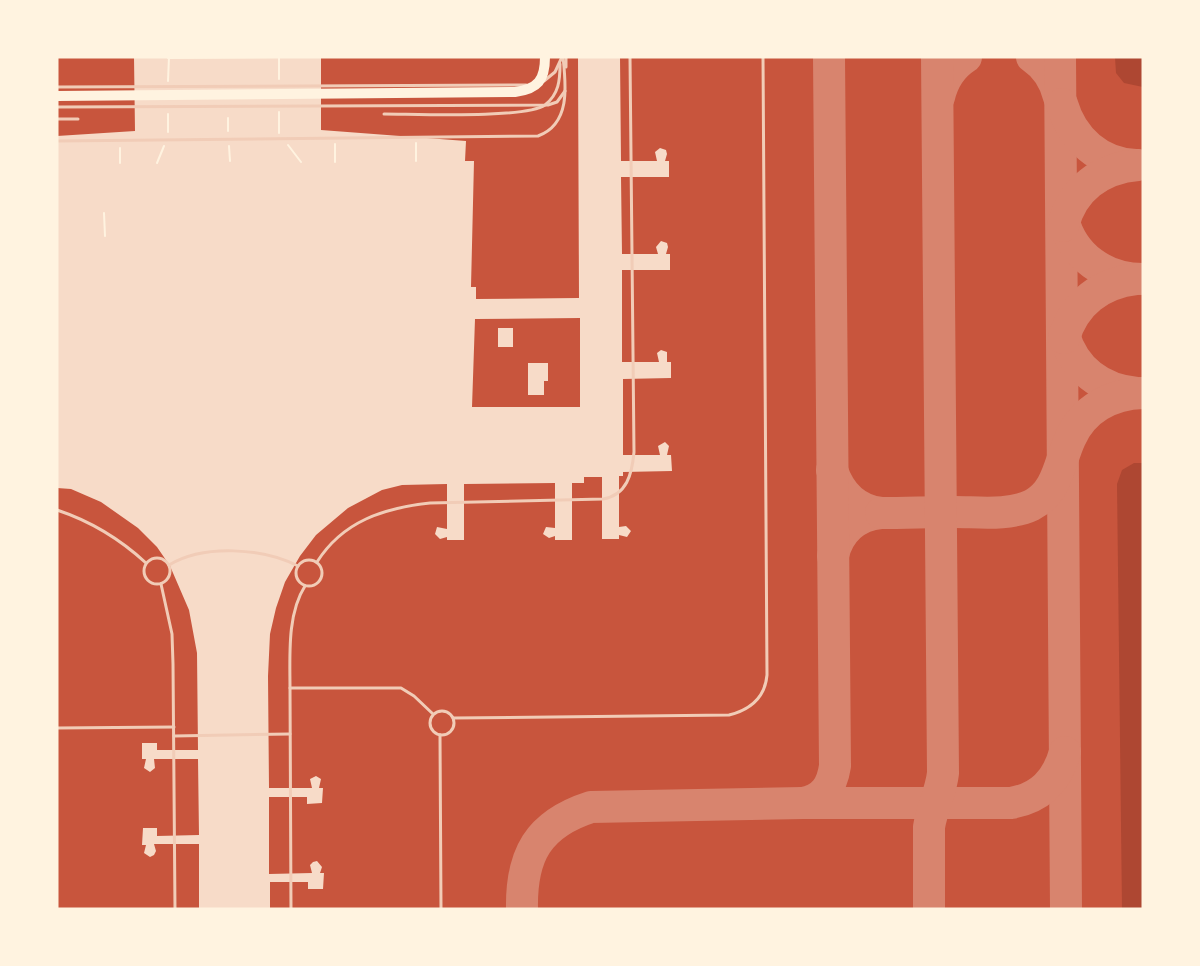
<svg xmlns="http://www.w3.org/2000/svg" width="1200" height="966" font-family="'Noto Serif',serif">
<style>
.green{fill:#ae4732}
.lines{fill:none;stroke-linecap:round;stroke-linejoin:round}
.taxiway{stroke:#d8846e;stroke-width:32}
.building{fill:#f7dbc8;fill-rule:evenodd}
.path{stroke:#fff3e0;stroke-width:2}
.service{stroke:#f1ccb7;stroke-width:3}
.primary{stroke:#fff3e0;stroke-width:10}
</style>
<rect width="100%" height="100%" fill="#c8553d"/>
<g class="green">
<polygon points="1115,57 1143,57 1143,87 1124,83 1116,73"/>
<polygon points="1134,463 1143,463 1143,909 1122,909 1117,484 1122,470"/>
</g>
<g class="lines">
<g class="taxiway">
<path d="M 1032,57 C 1047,67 1055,81 1059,97"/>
<polyline points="1060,57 1066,909"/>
<path d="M 939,97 C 943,80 952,66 966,57"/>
<path d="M 1062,104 C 1072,139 1100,164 1136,165"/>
<path d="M 1063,219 C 1073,257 1105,279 1143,279"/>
<path d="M 1063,226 C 1072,189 1101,168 1138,165"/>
<path d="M 1064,335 C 1074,369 1101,390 1137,393"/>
<path d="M 1064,338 C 1074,303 1101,283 1136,279"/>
<path d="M 832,470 C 840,494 856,510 881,513 C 856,515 838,532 833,556"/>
<path d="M 881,513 C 906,513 930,512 955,512 C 979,512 1009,516 1032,505 C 1058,491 1059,463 1070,439 C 1083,409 1111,394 1143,393"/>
<path d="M 803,803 C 824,799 832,786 835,766 L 829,57"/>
<path d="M 522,909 C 521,855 538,824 591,807 L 803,803 L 1011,803 C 1040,798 1057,781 1065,752"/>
<path d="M 929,909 L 929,827 C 932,808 941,792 943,773 L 937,57"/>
</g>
</g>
<g class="building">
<path d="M 134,57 L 321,57 L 321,130 L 466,141 L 465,161 L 474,161 L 471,287 L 476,287 L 476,299 L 579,298 L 578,57 L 620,57 L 621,161 L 657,161 L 655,152 L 660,148 L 666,150 L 667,154 L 665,161 L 669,161 L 669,177 L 621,177 L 622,254 L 658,254 L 656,247 L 661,241 L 667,243 L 668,247 L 666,254 L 670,254 L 670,270 L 622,270 L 622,362 L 659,362 L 657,353 L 661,350 L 667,352 L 667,362 L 671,362 L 671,378 L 623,379 L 623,455 L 660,455 L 658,446 L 665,442 L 669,446 L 667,455 L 671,455 L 672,471 L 623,472 L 623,476 L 619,476 L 619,527 L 626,526 L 631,531 L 627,537 L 619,535 L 619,539 L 602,539 L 602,477 L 584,477 L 584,483 L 572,483 L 572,540 L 555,540 L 555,536 L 549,538 L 543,534 L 546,527 L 555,528 L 555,483 L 464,484 L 464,540 L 447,540 L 447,537 L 440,539 L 435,534 L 437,527 L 447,529 L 447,484 L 402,485 L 382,490 L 348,508 L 316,535 L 300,556 L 285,582 L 276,608 L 270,634 L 268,676 L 269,788 L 312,788 L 310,779 L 316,776 L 321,779 L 319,788 L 323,788 L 322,803 L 307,804 L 307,797 L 269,797 L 269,874 L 312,873 L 310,865 L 313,862 L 317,861 L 322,867 L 320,873 L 324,873 L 323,889 L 308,889 L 308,882 L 270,882 L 270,909 L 199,909 L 199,844 L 154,844 L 156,851 L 154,855 L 150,857 L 144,853 L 146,845 L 142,845 L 143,828 L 157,828 L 157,836 L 199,835 L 198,759 L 154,759 L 155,768 L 150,772 L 144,768 L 146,759 L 142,759 L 142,743 L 157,743 L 157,750 L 198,750 L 197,653 L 189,610 L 170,566 L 157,547 L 138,528 L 101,502 L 71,489 L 57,488 L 57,136 L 135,131 ZM 580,318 L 580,407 L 472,407 L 475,319 Z"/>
<rect x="498" y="328" width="15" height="19"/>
<polygon points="528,363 548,363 548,381 544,381 544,395 528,395"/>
</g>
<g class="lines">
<g class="path">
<polyline points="168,58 276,57"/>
<polyline points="279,79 279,57"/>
<polyline points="168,81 169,57"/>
<polyline points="279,112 279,133"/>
<polyline points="168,114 168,132"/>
<polyline points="228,118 228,131"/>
<polyline points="288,145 301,162"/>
<polyline points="229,146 230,161"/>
<polyline points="120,148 120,163"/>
<polyline points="416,161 416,143"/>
<polyline points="335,162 335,144"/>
<polyline points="157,163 164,146"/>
<polyline points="104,213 105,236"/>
</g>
<g class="service">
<polyline points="566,67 566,57"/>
<polyline points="544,81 555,72 562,57"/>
<polyline points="57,87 526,85"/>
<polyline points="57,107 548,105 557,102 565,91"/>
<path d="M 384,114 C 415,114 524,119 545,105 C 559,94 560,80 560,64"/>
<polyline points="57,119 78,119"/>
<path d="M 57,141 L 538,136 C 571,124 566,85 563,57"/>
<path d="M 57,510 C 90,521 120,539 146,563"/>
<circle cx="157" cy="571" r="13"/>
<circle cx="309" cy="573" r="13"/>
<path d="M 317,562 C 343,521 384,508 430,503 L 603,499 C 627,495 632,474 634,452 L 630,57"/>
<path d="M 169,565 C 204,544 263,548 298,566"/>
<polyline points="161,584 172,634 173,664 175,909"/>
<path d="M 290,688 C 290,656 287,614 305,586"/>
<circle cx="442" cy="723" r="12"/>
<path d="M 453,718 L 729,715 C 749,710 765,698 767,675 L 763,57"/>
<polyline points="57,728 174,727"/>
<polyline points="440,735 441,909"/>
<polyline points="174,736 290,734"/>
<polyline points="291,909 290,688 401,688 414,696 433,714"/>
</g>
<path class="primary" d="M 57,96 L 515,92 C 538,89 545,80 545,57"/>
</g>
<rect width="1200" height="966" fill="none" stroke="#fff3e0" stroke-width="117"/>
</svg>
